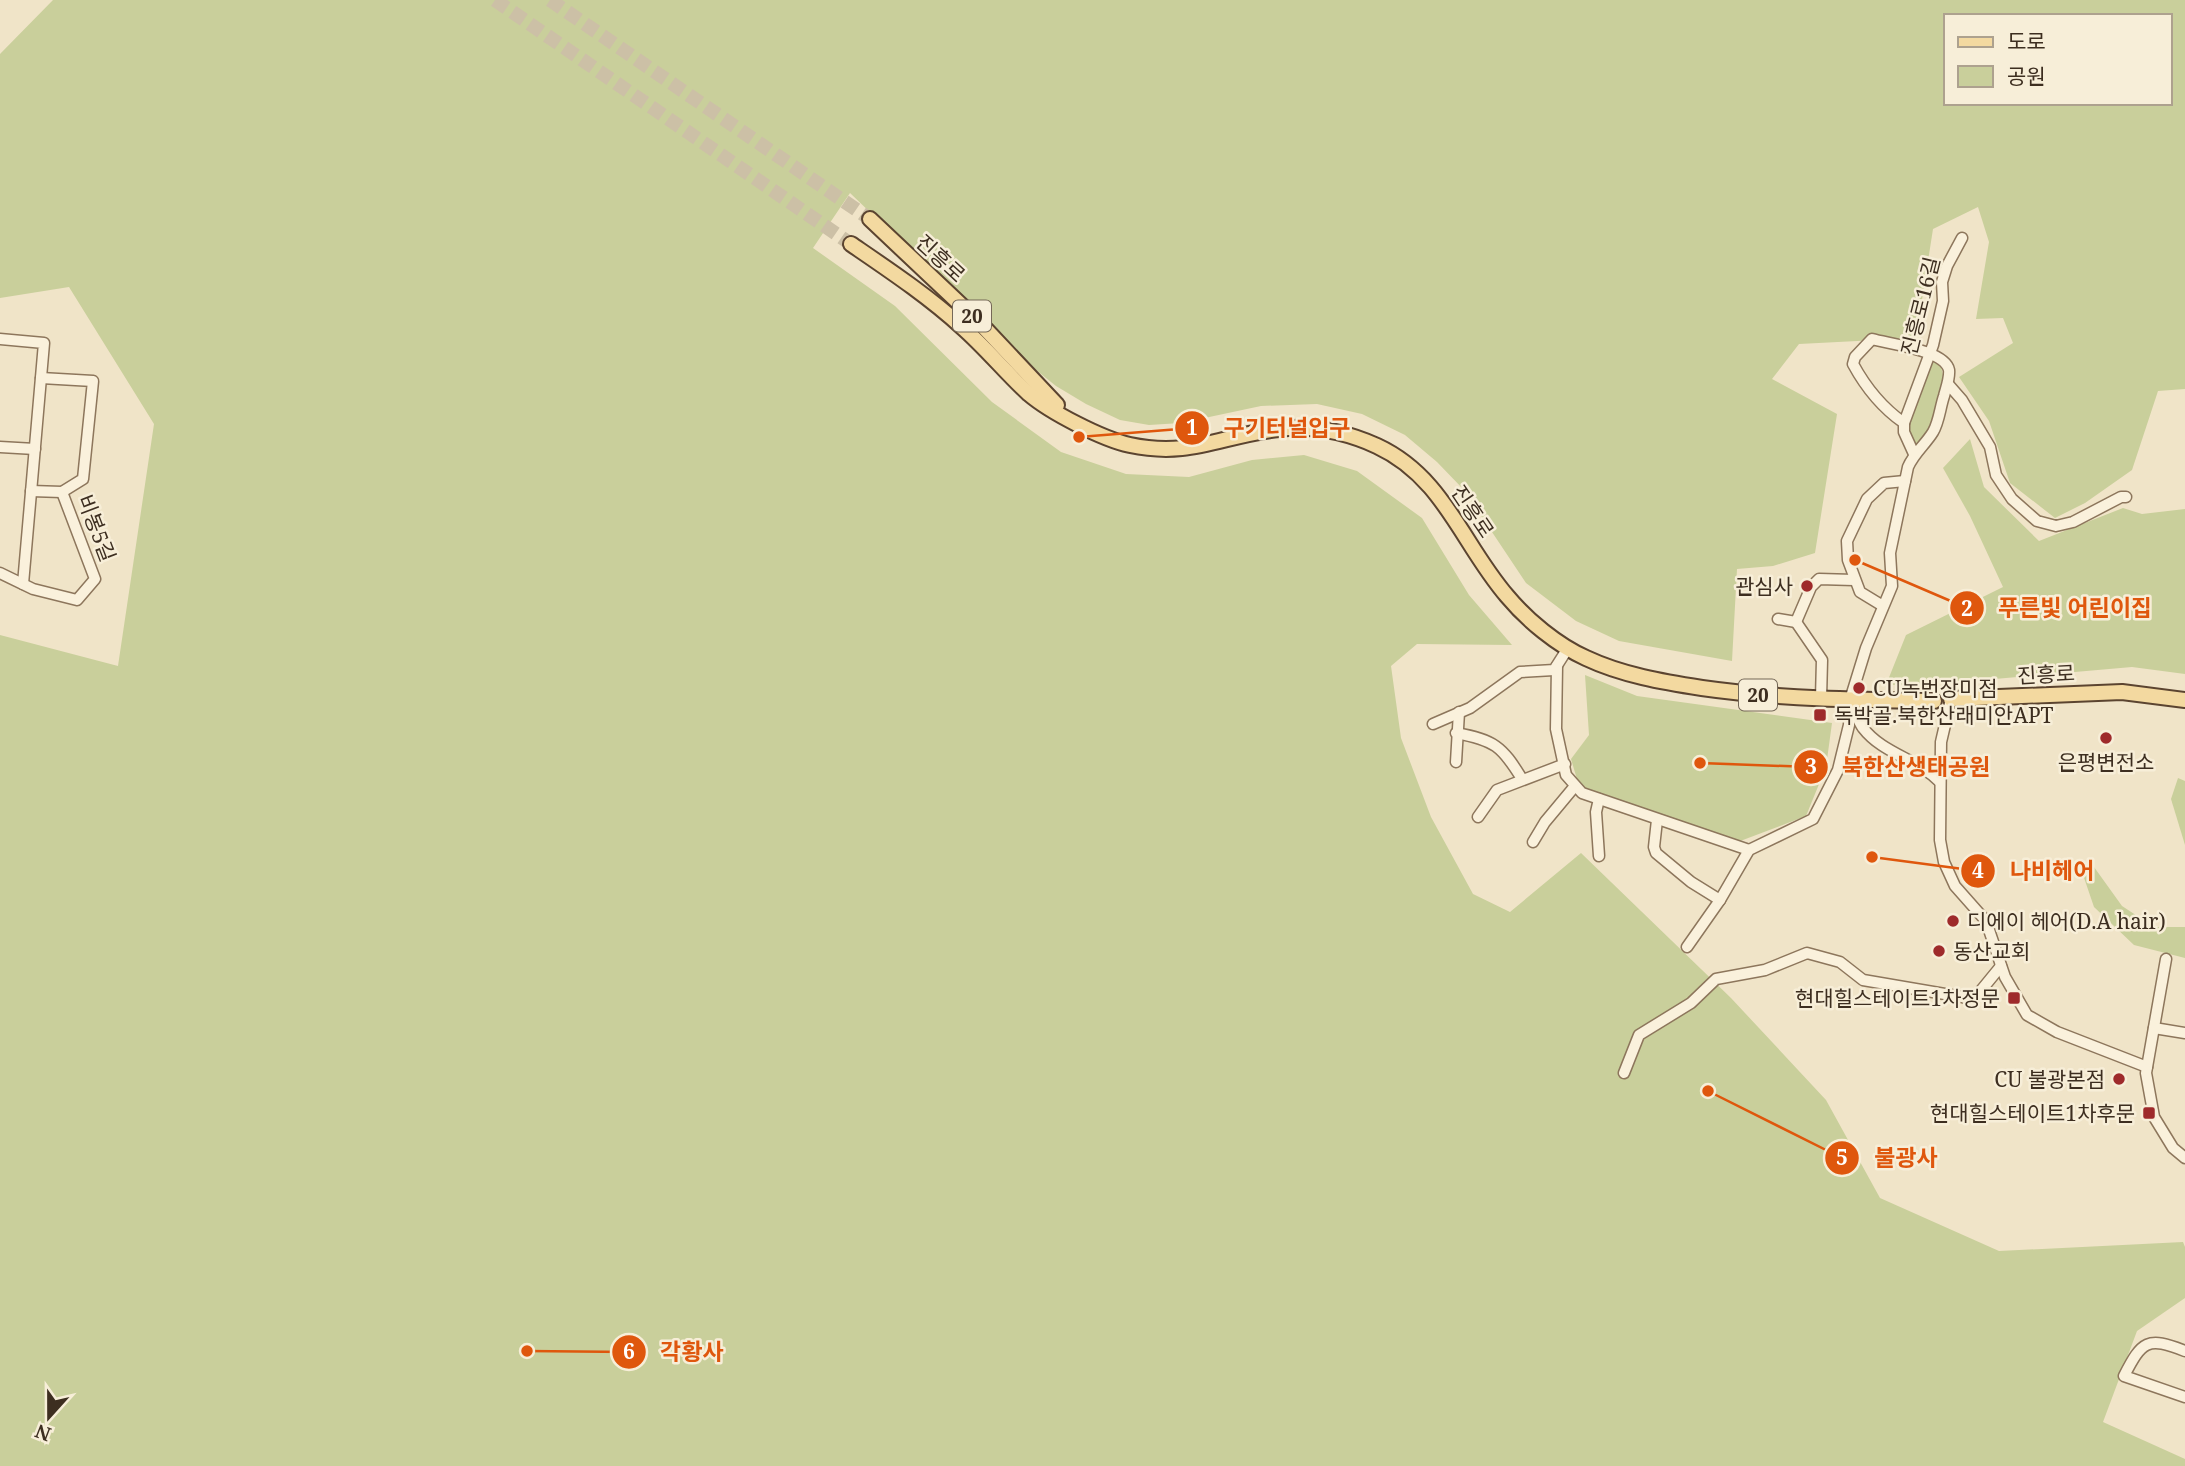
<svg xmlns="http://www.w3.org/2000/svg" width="2185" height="1466" font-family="'Noto Serif','Noto Sans KR',serif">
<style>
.green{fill:#c9cf9b;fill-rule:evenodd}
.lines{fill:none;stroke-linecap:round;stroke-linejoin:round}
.primary-tunnel{stroke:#ccc0a6;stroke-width:14;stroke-dasharray:14 7;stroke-linecap:butt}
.street-casing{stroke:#8d765c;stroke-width:13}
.primary-casing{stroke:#5b4430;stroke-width:18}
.street{stroke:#faf1dc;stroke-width:10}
.primary{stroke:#f3d9a0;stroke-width:14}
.poi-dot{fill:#9e2a2b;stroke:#f7eed8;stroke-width:2.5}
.labels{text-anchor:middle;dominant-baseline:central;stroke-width:5;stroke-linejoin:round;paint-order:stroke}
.shield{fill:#f7eed8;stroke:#756857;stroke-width:2}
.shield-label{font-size:19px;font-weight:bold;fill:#3d2e20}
.street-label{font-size:21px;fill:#3d2e20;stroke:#f7eed8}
.poi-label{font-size:21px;fill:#3d2e20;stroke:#f7eed8;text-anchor:end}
.leader{fill:none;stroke:#df570d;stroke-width:2.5}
.callout-dot{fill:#df570d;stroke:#f7eed8;stroke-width:2.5}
.mark-label{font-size:21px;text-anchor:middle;font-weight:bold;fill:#fff}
.callout-label{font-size:23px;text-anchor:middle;font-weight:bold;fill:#df570d;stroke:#f7eed8;stroke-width:5;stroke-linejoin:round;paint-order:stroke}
</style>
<rect width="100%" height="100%" fill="#f0e4c8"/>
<g class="green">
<path d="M 53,0 L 2185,0 L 2185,389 L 2158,391 L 2132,470 L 2085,503 L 2055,518 L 2010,483 L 1989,421 L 1959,377 L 2013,343 L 2003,318 L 1976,319 L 1989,242 L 1978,207 L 1933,229 L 1916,338 L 1799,344 L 1772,379 L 1837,414 L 1815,553 L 1773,566 L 1737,569 L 1732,661 L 1619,641 L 1576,621 L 1526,583 L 1464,490 L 1437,462 L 1405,435 L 1362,414 L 1317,404 L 1261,406 L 1181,423 L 1149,425 L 1120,420 L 1086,404 L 1056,386 L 1026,362 L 850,193 L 813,248 L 895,306 L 992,402 L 1061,452 L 1126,474 L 1189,477 L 1252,460 L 1304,455 L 1357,471 L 1422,518 L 1469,595 L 1512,645 L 1417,644 L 1391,666 L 1401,738 L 1431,817 L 1473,894 L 1510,912 L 1581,853 L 1731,998 L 1826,1100 L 1880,1198 L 1999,1251 L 2183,1242 L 2185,1247 L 2185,1298 L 2137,1331 L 2103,1422 L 2185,1459 L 2185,1466 L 0,1466 L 0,635 L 118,666 L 154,424 L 69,287 L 0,298 L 0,54 ZM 1945,16 L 2169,16 L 2169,103 L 1945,103 Z"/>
<polygon points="1930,360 1941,366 1943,376 1930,434 1917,448 1909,439 1906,423"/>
<polygon points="1970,439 1984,487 2039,541 2123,508 2142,514 2185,509 2185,674 2132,667 1950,683 1886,685 1906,635 2003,587 1970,516 1943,468"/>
<polygon points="1585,675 1637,696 1832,723 1826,767 1806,816 1735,843 1579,786 1571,759 1589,735"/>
<polygon points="2178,778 2185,781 2185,845 2171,799"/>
<polygon points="2080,866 2094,867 2122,906 2154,927 2185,927 2185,958 2134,945 2094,907"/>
</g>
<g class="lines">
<g class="primary-tunnel">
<polyline points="495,0 851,244"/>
<polyline points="550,0 870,219"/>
</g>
<defs>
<g id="street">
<polyline points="0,339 44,343 23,584"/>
<polyline points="1948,384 1962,400 1990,447 1996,475 2012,499 2037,521 2056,526 2073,522 2121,497 2126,497"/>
<polyline points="1904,423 1933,345 1943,301 1942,282 1947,266 1962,238"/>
<polyline points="0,447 35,449"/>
<polyline points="31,491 62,492 83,479 93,381 41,378"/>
<polyline points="0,573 33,589 77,600 95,579 62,492"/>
<polyline points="1883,606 1860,592 1848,560 1847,541 1867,499 1884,483 1905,481"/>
<polyline points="1778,619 1796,622 1811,587 1819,579 1854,580"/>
<polyline points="1796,622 1822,660 1821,698"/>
<polyline points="1557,666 1556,729 1566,775 1582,793 1749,850"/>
<polyline points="1951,699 1941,742 1940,840 1944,862 1955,886 1986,921 2005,977 2027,1015 2057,1032 2147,1067"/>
<path d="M 1851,703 C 1855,711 1858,721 1863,728 C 1883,754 1918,759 1940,782"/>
<polyline points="1433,724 1470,708 1520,672 1554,670 1568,648"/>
<path d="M 1456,733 C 1494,740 1502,746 1522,779"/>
<polyline points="1456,762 1459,712"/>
<polyline points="1478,817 1497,790 1565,764"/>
<polyline points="1657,820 1654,847 1656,853 1691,882 1720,900"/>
<polyline points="1533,842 1545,822 1575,786"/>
<polyline points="1599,856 1596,812 1599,799"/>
<path d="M 1687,947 L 1720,900 L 1749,850 L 1813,819 L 1838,770 L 1849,725 L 1850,700 L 1866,648 L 1892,586 L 1890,553 L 1908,467 C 1914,453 1925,445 1933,432 C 1939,422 1940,408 1944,396 C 1946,388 1950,378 1949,370 C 1945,350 1889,344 1872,339 L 1855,357 L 1853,364 C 1866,388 1881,407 1904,423 L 1904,432 L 1914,454"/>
<polyline points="2166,959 2146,1073 2154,1117 2173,1148 2185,1158"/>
<polyline points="2154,1028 2185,1033"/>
<polyline points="1624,1073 1639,1035 1691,1003 1716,979 1765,970 1807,953 1840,962 1863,980 1974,999 2001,966"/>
<path d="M 2185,1351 C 2147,1336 2142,1341 2124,1376 L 2185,1397"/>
</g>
<g id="primary">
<polyline points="870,219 978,321 1057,405"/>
<path d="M 851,244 C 889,270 928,296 962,327 C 986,348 1006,373 1029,394 C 1050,412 1102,439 1130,445 C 1191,458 1222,435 1279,429 C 1312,425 1346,432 1377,446 C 1444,477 1462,544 1507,596 C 1527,620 1557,645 1586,658 C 1622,675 1663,682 1702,688 C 1779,699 1856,700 1934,701"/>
<polyline points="1951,699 2122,692 2185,700"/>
</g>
</defs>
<use href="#street" class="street-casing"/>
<use href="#primary" class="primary-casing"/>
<use href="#street" class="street"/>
<use href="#primary" class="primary"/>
</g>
<g class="poi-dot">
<circle cx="1807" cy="586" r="7"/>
<circle cx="1859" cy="688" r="7"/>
<rect x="1813" y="708" width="14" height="14" rx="3.5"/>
<circle cx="2106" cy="738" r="7"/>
<circle cx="1953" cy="921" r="7"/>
<circle cx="1939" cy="951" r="7"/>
<rect x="2007" y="991" width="14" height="14" rx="3.5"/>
<circle cx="2119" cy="1079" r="7"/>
<rect x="2142" y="1106" width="14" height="14" rx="3.5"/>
</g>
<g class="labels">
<g class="shield">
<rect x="953" y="300.5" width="38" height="31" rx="5"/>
<rect x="1739" y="679.5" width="38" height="31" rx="5"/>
</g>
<g class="shield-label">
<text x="972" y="316">20</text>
<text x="1758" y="695">20</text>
</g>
<g class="street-label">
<text transform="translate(941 258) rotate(43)">진흥로</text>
<text transform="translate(1920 306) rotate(-76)">진흥로16길</text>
<text transform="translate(1473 511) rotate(56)">진흥로</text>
<text transform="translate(97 528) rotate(69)">비봉5길</text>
<text transform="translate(2046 674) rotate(-3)">진흥로</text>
</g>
<g class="poi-label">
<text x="1793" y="586">관심사</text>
<text x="1873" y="688" text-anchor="start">CU녹번장미점</text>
<text x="1834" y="715" text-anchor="start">독박골.북한산래미안APT</text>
<text x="2106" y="762" text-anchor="middle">은평변전소</text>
<text x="1967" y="921" text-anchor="start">디에이 헤어(D.A hair)</text>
<text x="1953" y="951" text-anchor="start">동산교회</text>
<text x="2000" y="998">현대힐스테이트1차정문</text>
<text x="2105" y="1079">CU 불광본점</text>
<text x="2135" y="1113">현대힐스테이트1차후문</text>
</g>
</g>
<path class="leader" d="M1079 437L1192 428M1855 560L1967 608M1700 763L1811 767M1872 857L1978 871M1708 1091L1842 1158M527 1351L629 1352"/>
<g class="callout-dot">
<circle cx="1079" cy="437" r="7"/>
<circle cx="1855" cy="560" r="7"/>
<circle cx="1700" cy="763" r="7"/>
<circle cx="1872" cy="857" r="7"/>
<circle cx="1708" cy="1091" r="7"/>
<circle cx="527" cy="1351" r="7"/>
<circle cx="1192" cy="428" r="18"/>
<circle cx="1967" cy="608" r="18"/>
<circle cx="1811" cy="767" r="18"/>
<circle cx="1978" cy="871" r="18"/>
<circle cx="1842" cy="1158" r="18"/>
<circle cx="629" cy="1352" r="18"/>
</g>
<g class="mark-label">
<text x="1192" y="435">1</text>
<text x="1967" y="616">2</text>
<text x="1811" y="774">3</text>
<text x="1978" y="878">4</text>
<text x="1842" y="1165">5</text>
<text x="629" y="1359">6</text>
</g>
<g class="callout-label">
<text x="1287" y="436">구기터널입구</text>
<text x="2075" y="616">푸른빛 어린이집</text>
<text x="1916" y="775">북한산생태공원</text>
<text x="2052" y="879">나비헤어</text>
<text x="1906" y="1166">불광사</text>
<text x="692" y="1360">각황사</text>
</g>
<rect x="1944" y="14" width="228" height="91" fill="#f7eed8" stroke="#ada18e" stroke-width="2"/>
<rect x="1958" y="37" width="35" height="10" fill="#f3d9a0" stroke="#ada18e" stroke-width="2"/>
<text x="2007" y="49" font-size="21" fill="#3d2e20">도로</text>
<rect x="1958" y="66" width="35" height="21" fill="#c9cf9b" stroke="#ada18e" stroke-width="2"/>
<text x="2007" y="84" font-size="21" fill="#3d2e20">공원</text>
<g transform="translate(49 1417) rotate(201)" stroke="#f7eed8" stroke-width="5" paint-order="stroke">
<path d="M0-5L12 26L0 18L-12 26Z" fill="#3d2e20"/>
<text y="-10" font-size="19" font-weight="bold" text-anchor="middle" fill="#3d2e20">N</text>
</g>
</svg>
